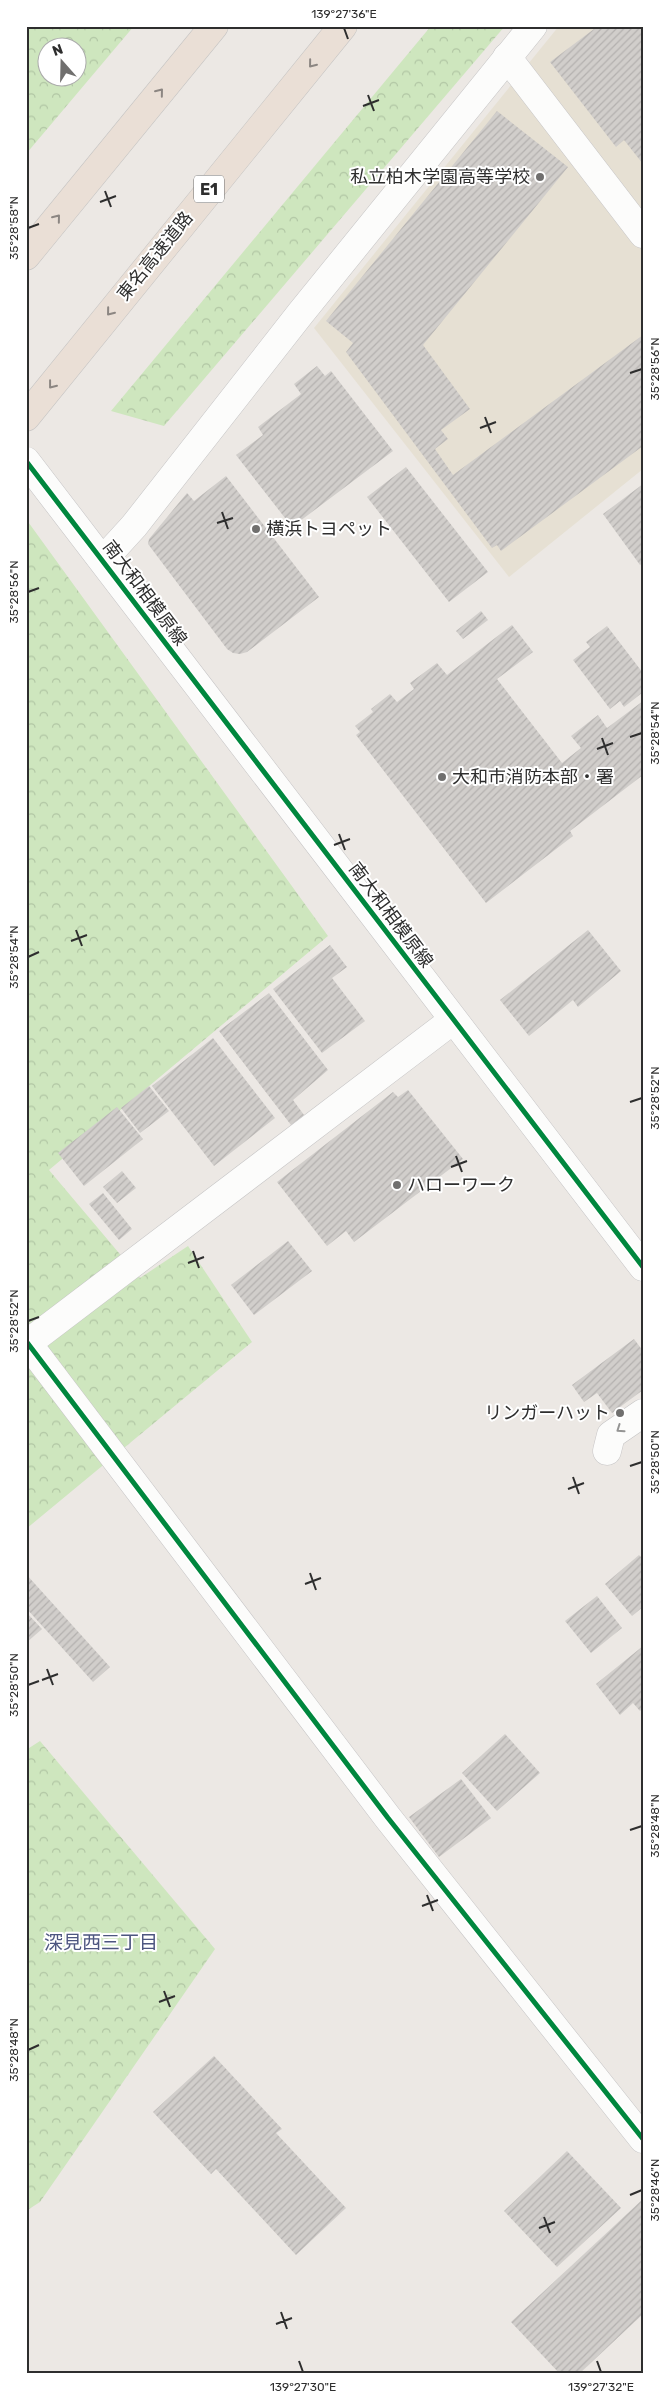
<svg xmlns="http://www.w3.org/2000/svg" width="669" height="2400" font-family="Rubik,'Noto Sans JP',sans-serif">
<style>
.education{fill:#e6e0d3}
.forest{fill:url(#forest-crowns);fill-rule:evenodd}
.building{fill:url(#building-hatch)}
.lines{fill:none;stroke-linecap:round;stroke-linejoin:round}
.minor-casing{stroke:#c5c4c5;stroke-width:29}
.highway-casing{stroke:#c6c5c4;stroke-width:29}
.minor{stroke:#fcfcfb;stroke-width:28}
.highway{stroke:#eadfd6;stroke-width:28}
.cycleway-casing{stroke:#fff;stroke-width:8}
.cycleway{stroke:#00873e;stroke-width:5}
.oneway{stroke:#8c8682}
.oneway2{stroke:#959594}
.ticks{fill:none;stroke:#2e2e2e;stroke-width:2}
.poi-dot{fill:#706f6e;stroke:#fff;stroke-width:2}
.labels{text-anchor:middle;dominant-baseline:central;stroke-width:4;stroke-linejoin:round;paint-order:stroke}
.shield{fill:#fff;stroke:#6d6d6d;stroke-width:1}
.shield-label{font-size:16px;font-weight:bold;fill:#2e2e2e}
.poi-label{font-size:18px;fill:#2e2e2e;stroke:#fff;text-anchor:start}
.street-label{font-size:18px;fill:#2e2e2e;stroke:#fff}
.neighbourhood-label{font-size:19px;fill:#4d5680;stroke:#fff}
.neatline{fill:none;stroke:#2e2e2e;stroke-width:2}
.ticks-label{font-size:12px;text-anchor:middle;fill:#2e2e2e}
</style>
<defs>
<pattern id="forest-crowns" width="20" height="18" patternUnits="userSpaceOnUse" patternTransform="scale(1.25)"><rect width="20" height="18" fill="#cee6be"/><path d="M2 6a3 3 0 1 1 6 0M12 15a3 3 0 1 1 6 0" fill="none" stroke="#b1c6a4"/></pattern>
<pattern id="building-hatch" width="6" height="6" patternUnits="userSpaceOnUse" patternTransform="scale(1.25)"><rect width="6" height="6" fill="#d1cecb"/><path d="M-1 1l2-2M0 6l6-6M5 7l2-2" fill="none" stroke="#b4b1af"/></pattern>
</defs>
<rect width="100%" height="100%" fill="#ece8e4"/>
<polygon class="education" points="559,26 643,26 643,469 509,577 314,328"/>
<g class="forest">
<path d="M 26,26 L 134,26 L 26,154 ZM 48,48 L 78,48 L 78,78 L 48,78 Z"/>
<polygon points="431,26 505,26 164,426 111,411"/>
<polygon points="26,519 328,936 49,1170 140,1278 188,1246 252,1342 26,1529"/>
<polygon points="40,1741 215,1949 40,2202 26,2211 26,1750"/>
</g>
<g class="building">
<polygon points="598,26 643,26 643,164 624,140 616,147 550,62"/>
<polygon points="497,111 568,167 423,345 470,409 441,430 448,439 435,449 453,475 643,335 643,446 501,551 497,545 492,548 346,352 353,343 326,321"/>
<polygon points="317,366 325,376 331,371 393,451 292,527 236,455 263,435 258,427 301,394 294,384"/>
<polygon points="406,467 488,572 449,602 367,497"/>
<polygon points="226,476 319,597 247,652 240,654 233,653 227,649 148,544 149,539 187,493 194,501"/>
<polygon points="643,484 643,563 640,565 603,514"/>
<polygon points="481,611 488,620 463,639 456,631"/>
<polygon points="512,625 533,652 497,679 562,763 581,748 571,736 598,715 607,728 643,701 643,775 570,831 573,836 486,903 356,735 360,732 355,726 373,712 371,709 390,694 397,702 414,689 410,683 437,663 447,675"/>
<polygon points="607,626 643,673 643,695 642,693 624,707 620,701 610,709 573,660 590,647 586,642"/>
<polygon points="588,930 621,971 578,1007 573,1000 529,1036 500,1000"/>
<polygon points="330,945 347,967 332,978 365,1021 322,1053 273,989"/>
<polygon points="269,993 328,1070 293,1100 304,1115 291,1125 219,1031"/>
<polygon points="213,1038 275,1118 214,1166 152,1086"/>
<polygon points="149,1086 169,1111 140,1133 121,1108"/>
<polygon points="408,1090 463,1159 354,1242 346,1231 327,1246 277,1182 393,1092 398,1097"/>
<polygon points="117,1107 143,1139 84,1186 58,1153"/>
<polygon points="122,1171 136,1188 117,1203 103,1187"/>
<polygon points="103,1193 132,1229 119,1240 89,1204"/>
<polygon points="288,1241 312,1271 254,1315 231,1285"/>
<polygon points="634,1339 643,1351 643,1390 612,1413 597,1393 584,1402 572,1385"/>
<polygon points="639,1555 643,1559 643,1607 632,1616 605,1584"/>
<polygon points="26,1574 110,1667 93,1682 26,1608"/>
<polygon points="597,1596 622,1628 591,1653 565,1621"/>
<polygon points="26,1612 42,1629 26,1643"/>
<polygon points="643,1646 643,1708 640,1711 633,1703 620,1715 596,1684"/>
<polygon points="505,1734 540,1773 497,1811 462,1773"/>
<polygon points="461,1779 491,1818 439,1857 409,1817"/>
<polygon points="214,2056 282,2129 276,2133 346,2208 296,2255 216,2169 211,2174 153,2112"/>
<polygon points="567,2151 621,2208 557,2267 504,2211"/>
<polygon points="643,2199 643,2314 579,2374 560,2374 511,2322"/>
</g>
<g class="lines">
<defs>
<g id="minor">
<polyline points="507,57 643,234"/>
<polyline points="26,461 643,1267"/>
<polyline points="103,560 134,526 300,314 533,26"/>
<polyline points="26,1341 388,1818 643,2139"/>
<polyline points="28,1343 453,1020"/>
<polyline points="607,1451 611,1435 643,1413"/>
</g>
<g id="highway">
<polyline points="26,256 214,26"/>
<polyline points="26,417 343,26"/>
</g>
</defs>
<use href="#minor" class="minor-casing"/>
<use href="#highway" class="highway-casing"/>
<use href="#minor" class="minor"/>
<use href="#highway" class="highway"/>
<defs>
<g id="cycleway">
<polyline points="26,461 643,1267"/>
<polyline points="26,1341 388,1818 643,2139"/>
</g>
</defs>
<use href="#cycleway" class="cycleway-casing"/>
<use href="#cycleway" class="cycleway"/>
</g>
<defs><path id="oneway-chevron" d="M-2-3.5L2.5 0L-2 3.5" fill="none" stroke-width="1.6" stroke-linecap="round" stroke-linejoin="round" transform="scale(1.25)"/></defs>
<g class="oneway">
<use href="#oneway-chevron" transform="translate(312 64) rotate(129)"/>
<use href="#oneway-chevron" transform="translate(160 92) rotate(-51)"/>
<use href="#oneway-chevron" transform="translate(57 218) rotate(-51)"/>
<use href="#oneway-chevron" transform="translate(110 312) rotate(129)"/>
<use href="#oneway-chevron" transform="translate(52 385) rotate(128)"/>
</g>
<use class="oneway2" href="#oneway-chevron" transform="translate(620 1429) rotate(145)"/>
<path class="ticks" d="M 344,28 L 348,39M 368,95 L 374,111M 363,106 L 379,100M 105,191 L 111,207M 100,202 L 116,196M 28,228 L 39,224M 630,373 L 642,369M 485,417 L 491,433M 480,428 L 496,422M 222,512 L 228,529M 217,523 L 233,518M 28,592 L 39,588M 630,737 L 642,733M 602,738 L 608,755M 597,749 L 613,743M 339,834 L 345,850M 334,845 L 350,839M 76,930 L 82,946M 71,941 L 87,935M 28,957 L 39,952M 630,1102 L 642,1098M 456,1156 L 462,1172M 451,1167 L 467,1161M 193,1251 L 199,1268M 188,1263 L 204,1257M 28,1321 L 39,1317M 630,1466 L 642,1462M 573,1477 L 579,1494M 568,1489 L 584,1483M 310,1573 L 316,1590M 305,1584 L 321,1578M 47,1669 L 53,1685M 42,1680 L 58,1674M 28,1685 L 39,1681M 630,1830 L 642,1826M 427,1895 L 433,1911M 422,1906 L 438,1900M 164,1991 L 170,2007M 159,2002 L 175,1996M 28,2050 L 39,2045M 630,2195 L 642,2190M 544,2217 L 550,2233M 539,2228 L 555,2222M 281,2312 L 287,2329M 276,2324 L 292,2318M 299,2361 L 303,2372M 597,2361 L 601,2372"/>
<g class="poi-dot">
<circle cx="540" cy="177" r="5"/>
<circle cx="256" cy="529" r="5"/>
<circle cx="442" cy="777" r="5"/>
<circle cx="397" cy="1185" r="5"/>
<circle cx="620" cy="1413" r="5"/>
</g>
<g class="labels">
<rect class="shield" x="194" y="175.5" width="30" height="27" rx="4"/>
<g class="shield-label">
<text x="209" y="189">E1</text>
</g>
<g class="poi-label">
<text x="530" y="177" text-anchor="end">私立柏木学園高等学校</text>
<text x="266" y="529">横浜トヨペット</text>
<text x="452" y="777">大和市消防本部・署</text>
<text x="407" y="1185">ハローワーク</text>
<text x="610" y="1413" text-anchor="end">リンガーハット</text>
</g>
<g class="street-label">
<text transform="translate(155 256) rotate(-51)">東名高速道路</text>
<text transform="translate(145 593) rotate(53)">南大和相模原線</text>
<text transform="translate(391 915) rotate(53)">南大和相模原線</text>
</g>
<g class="neighbourhood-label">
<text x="101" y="1942">深見西三丁目</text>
</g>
</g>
<rect width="669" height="2400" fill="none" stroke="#ffffff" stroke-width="55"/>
<g transform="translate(62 62) rotate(340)"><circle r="24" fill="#ffffff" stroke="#ababab"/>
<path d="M0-4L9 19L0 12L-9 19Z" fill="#706f6e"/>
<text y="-8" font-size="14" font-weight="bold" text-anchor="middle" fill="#2e2e2e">N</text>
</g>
<rect x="28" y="28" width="614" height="2344" class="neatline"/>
<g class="ticks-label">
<text x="344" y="18">139°27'36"E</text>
<text transform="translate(14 228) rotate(-90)" y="4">35°28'58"N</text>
<text transform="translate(655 369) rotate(-90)" y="4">35°28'56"N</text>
<text transform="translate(14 592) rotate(-90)" y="4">35°28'56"N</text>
<text transform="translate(655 733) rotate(-90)" y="4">35°28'54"N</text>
<text transform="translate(14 957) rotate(-90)" y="4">35°28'54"N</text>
<text transform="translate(655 1098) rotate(-90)" y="4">35°28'52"N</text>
<text transform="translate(14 1321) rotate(-90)" y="4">35°28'52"N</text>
<text transform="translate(655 1462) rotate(-90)" y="4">35°28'50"N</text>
<text transform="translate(14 1685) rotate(-90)" y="4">35°28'50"N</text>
<text transform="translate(655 1826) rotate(-90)" y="4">35°28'48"N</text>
<text transform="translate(14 2050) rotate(-90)" y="4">35°28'48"N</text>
<text transform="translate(655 2190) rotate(-90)" y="4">35°28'46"N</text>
<text x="303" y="2391">139°27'30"E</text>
<text x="601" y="2391">139°27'32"E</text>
</g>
</svg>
